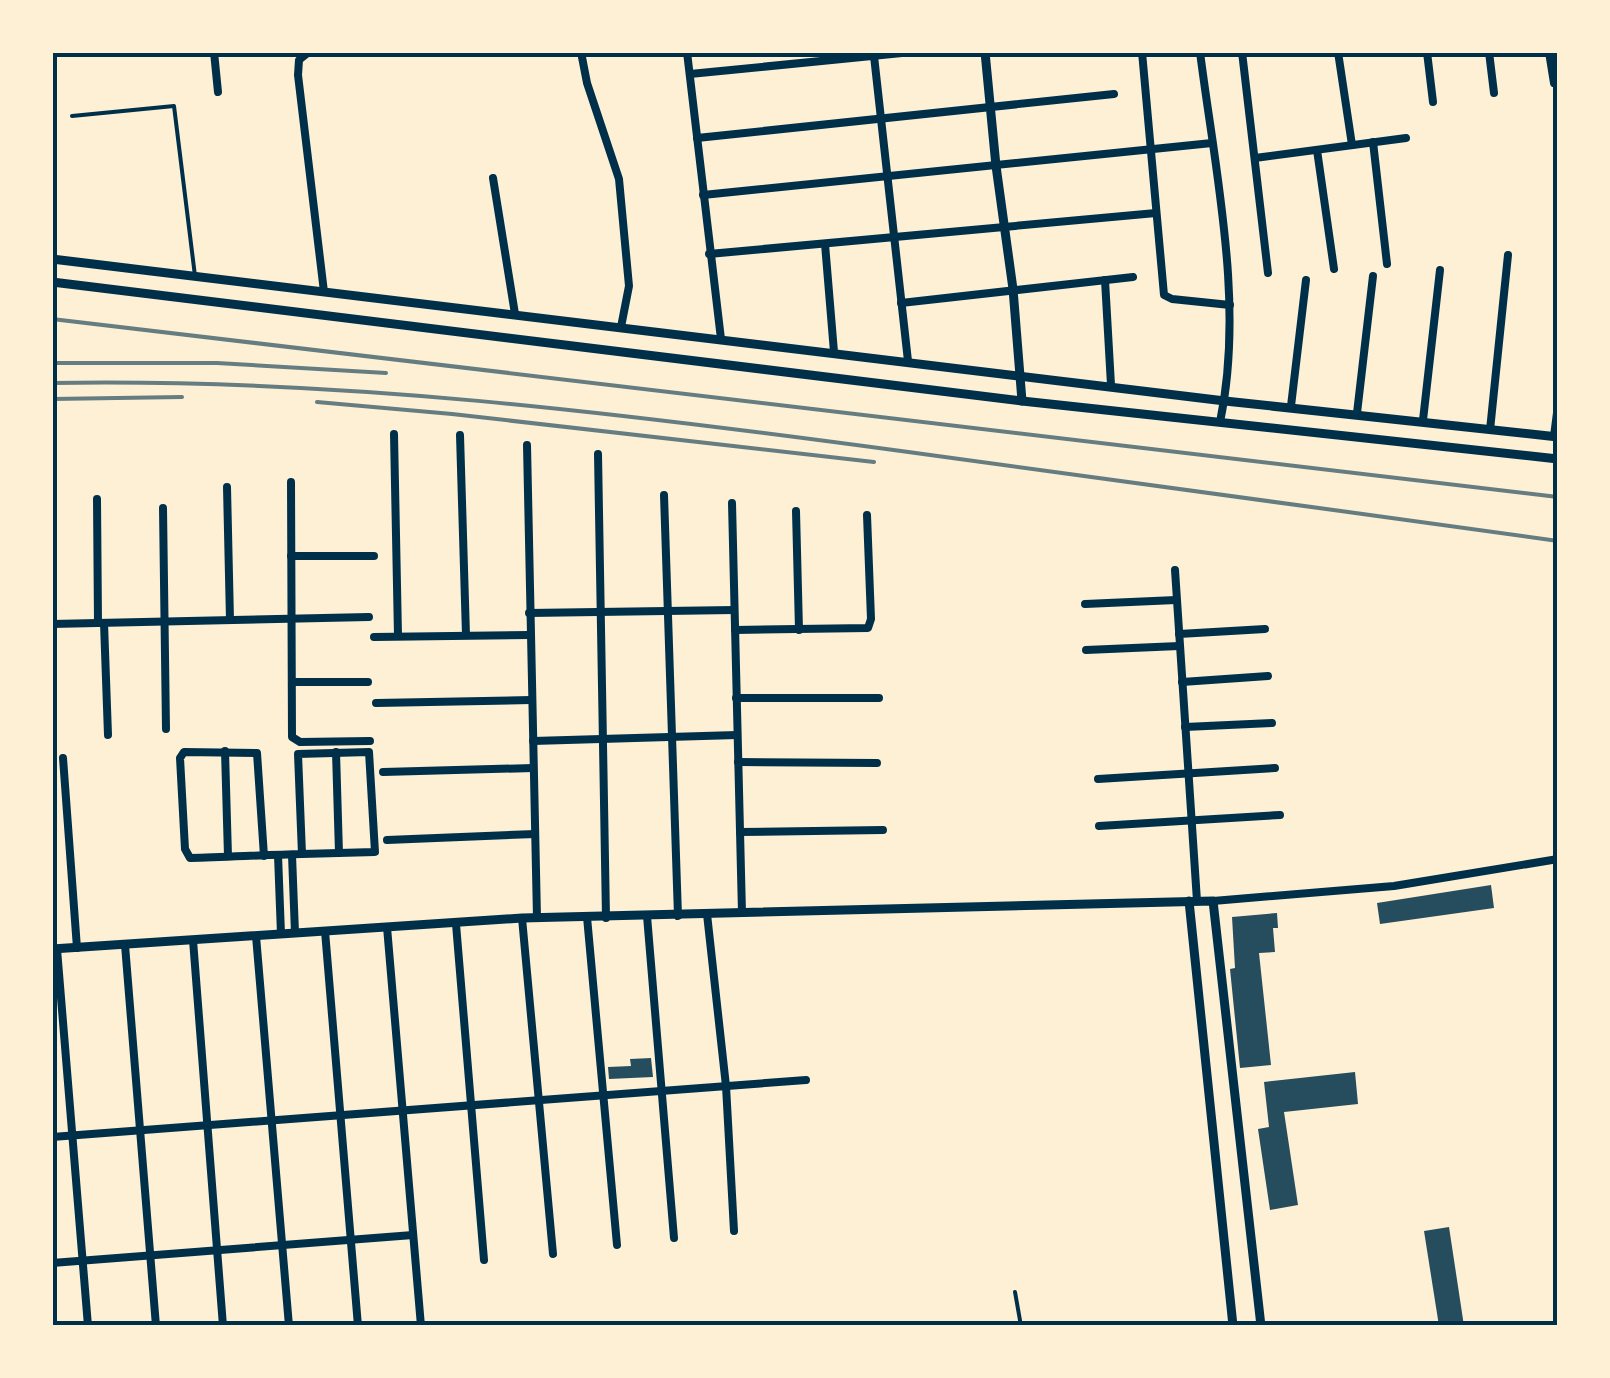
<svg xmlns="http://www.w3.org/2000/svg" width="1610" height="1378" font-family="Poppins,sans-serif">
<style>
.building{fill:#264d5e}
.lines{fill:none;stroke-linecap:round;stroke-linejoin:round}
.service{stroke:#003049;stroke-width:4}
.minor{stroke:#003049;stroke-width:8}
.tertiary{stroke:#003049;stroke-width:9}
.rail{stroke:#657d81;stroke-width:4}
.neatline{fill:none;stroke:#003049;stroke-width:4}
</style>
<rect width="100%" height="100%" fill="#fdf0d5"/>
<g class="building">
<polygon points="1491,885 1494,908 1380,924 1377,903"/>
<polygon points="1277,913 1278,928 1273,928 1275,952 1259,953 1271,1065 1240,1068 1230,969 1235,968 1232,917"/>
<polygon points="651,1058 653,1077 609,1079 608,1067 631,1066 630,1059"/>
<polygon points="1355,1072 1358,1104 1284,1112 1298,1205 1270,1210 1258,1129 1269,1127 1264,1082"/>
<polygon points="1449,1227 1464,1326 1439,1326 1424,1231"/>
</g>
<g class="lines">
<g class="service">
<polyline points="72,116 174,106 195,276"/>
<polyline points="1015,1292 1021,1326"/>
</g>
<g class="minor">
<polyline points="214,52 218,92"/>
<polyline points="309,52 299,60 298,75 324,292"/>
<polyline points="581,52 587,83 619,179 629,286 621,327"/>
<polyline points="687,52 721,339"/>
<polyline points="1142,52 1164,295 1172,299 1230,305"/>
<path d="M 1200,52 C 1215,171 1245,304 1220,422"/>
<polyline points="1242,52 1268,273"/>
<polyline points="1338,52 1352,145"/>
<polyline points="1427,52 1433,102"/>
<polyline points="1489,52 1494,93"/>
<polyline points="1549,52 1554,83"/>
<polyline points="874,56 908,361"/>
<polyline points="690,74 912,52"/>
<polyline points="697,138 1114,94"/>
<polyline points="1373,142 1387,264"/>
<polyline points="1317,150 1334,269"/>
<polyline points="1255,158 1406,138"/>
<polyline points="493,178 515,314"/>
<polyline points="703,195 1212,143"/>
<polyline points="825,244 834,352"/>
<polyline points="709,254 1156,213"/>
<polyline points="1105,280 1111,385"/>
<polyline points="901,303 1133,277"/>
<polyline points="1291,406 1306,280"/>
<polyline points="1357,413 1373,276"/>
<polyline points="1423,420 1440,270"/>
<polyline points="1490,430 1508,255"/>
<polyline points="394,434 398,636"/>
<polyline points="460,435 466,635"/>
<polyline points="1554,436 1558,405"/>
<polyline points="527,445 537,918"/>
<polyline points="598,454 606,918"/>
<polyline points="291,482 292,737 300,742 370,741"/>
<polyline points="227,487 230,620"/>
<polyline points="664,495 678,916"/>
<polyline points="97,499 98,623"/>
<polyline points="732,503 742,913"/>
<polyline points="163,508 166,729"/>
<polyline points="796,511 799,630"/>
<polyline points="291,556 374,556"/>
<polyline points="1175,570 1197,901"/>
<polyline points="1085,604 1176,600"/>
<polyline points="529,613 734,610"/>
<polyline points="104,623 108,735"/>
<polyline points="52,624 369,617"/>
<polyline points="735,630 868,628 871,619 867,515"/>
<polyline points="1179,634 1265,629"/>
<polyline points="374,637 529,635"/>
<polyline points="1086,650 1179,646"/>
<polyline points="292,682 368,682"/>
<polyline points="1182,682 1268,676"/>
<polyline points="736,698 879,698"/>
<polyline points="376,703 531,700"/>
<polyline points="1185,727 1272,723"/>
<polyline points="533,741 737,735"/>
<polyline points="225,751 228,856"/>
<polyline points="336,752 339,853"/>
<polyline points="63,758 77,948"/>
<polyline points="738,762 877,763"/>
<polyline points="383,772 533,768"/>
<polyline points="1098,779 1275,768"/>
<polyline points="1099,826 1280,815"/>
<polyline points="740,832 883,830"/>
<polyline points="387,840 535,834"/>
<polyline points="278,855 281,934"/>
<polyline points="292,855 295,933"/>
<path d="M 264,856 L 257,753 L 184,752 L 180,758 L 185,849 L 190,858 C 227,857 264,855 302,854 L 375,852 L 369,752 L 298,754 L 302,854"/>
<polyline points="1213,901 1394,886 1558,859"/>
<polyline points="707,914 726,1086 734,1231"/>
<polyline points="647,916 674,1238"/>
<polyline points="587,917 617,1245"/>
<polyline points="522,918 553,1254"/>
<polyline points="456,924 484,1260"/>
<polyline points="387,927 421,1326"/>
<polyline points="325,931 358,1326"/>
<polyline points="256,936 289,1326"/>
<polyline points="193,940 223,1326"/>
<polyline points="125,945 156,1326"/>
<polyline points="57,949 88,1326"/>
<polyline points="52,1137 806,1080"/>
<polyline points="52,1263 413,1235"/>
</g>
<g class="tertiary">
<polyline points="985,52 996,166 1013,289 1022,401"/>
<polyline points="52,259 1225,401 1558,437"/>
<polyline points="52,282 1022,401 1558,459"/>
<polyline points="1189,901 1233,1326"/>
<polyline points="52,949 522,918 1213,901 1261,1326"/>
</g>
<g class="rail">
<polyline points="52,319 1558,497"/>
<polyline points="52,363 217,363 386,373"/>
<path d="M 52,383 C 337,378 620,413 901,451 C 1120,480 1339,511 1558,541"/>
<polyline points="52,399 182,397"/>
<polyline points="317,402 452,414 874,462"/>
</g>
</g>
<rect width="1610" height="1378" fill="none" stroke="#fdf0d5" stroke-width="110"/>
<rect x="55" y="55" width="1500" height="1268" class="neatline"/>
</svg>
